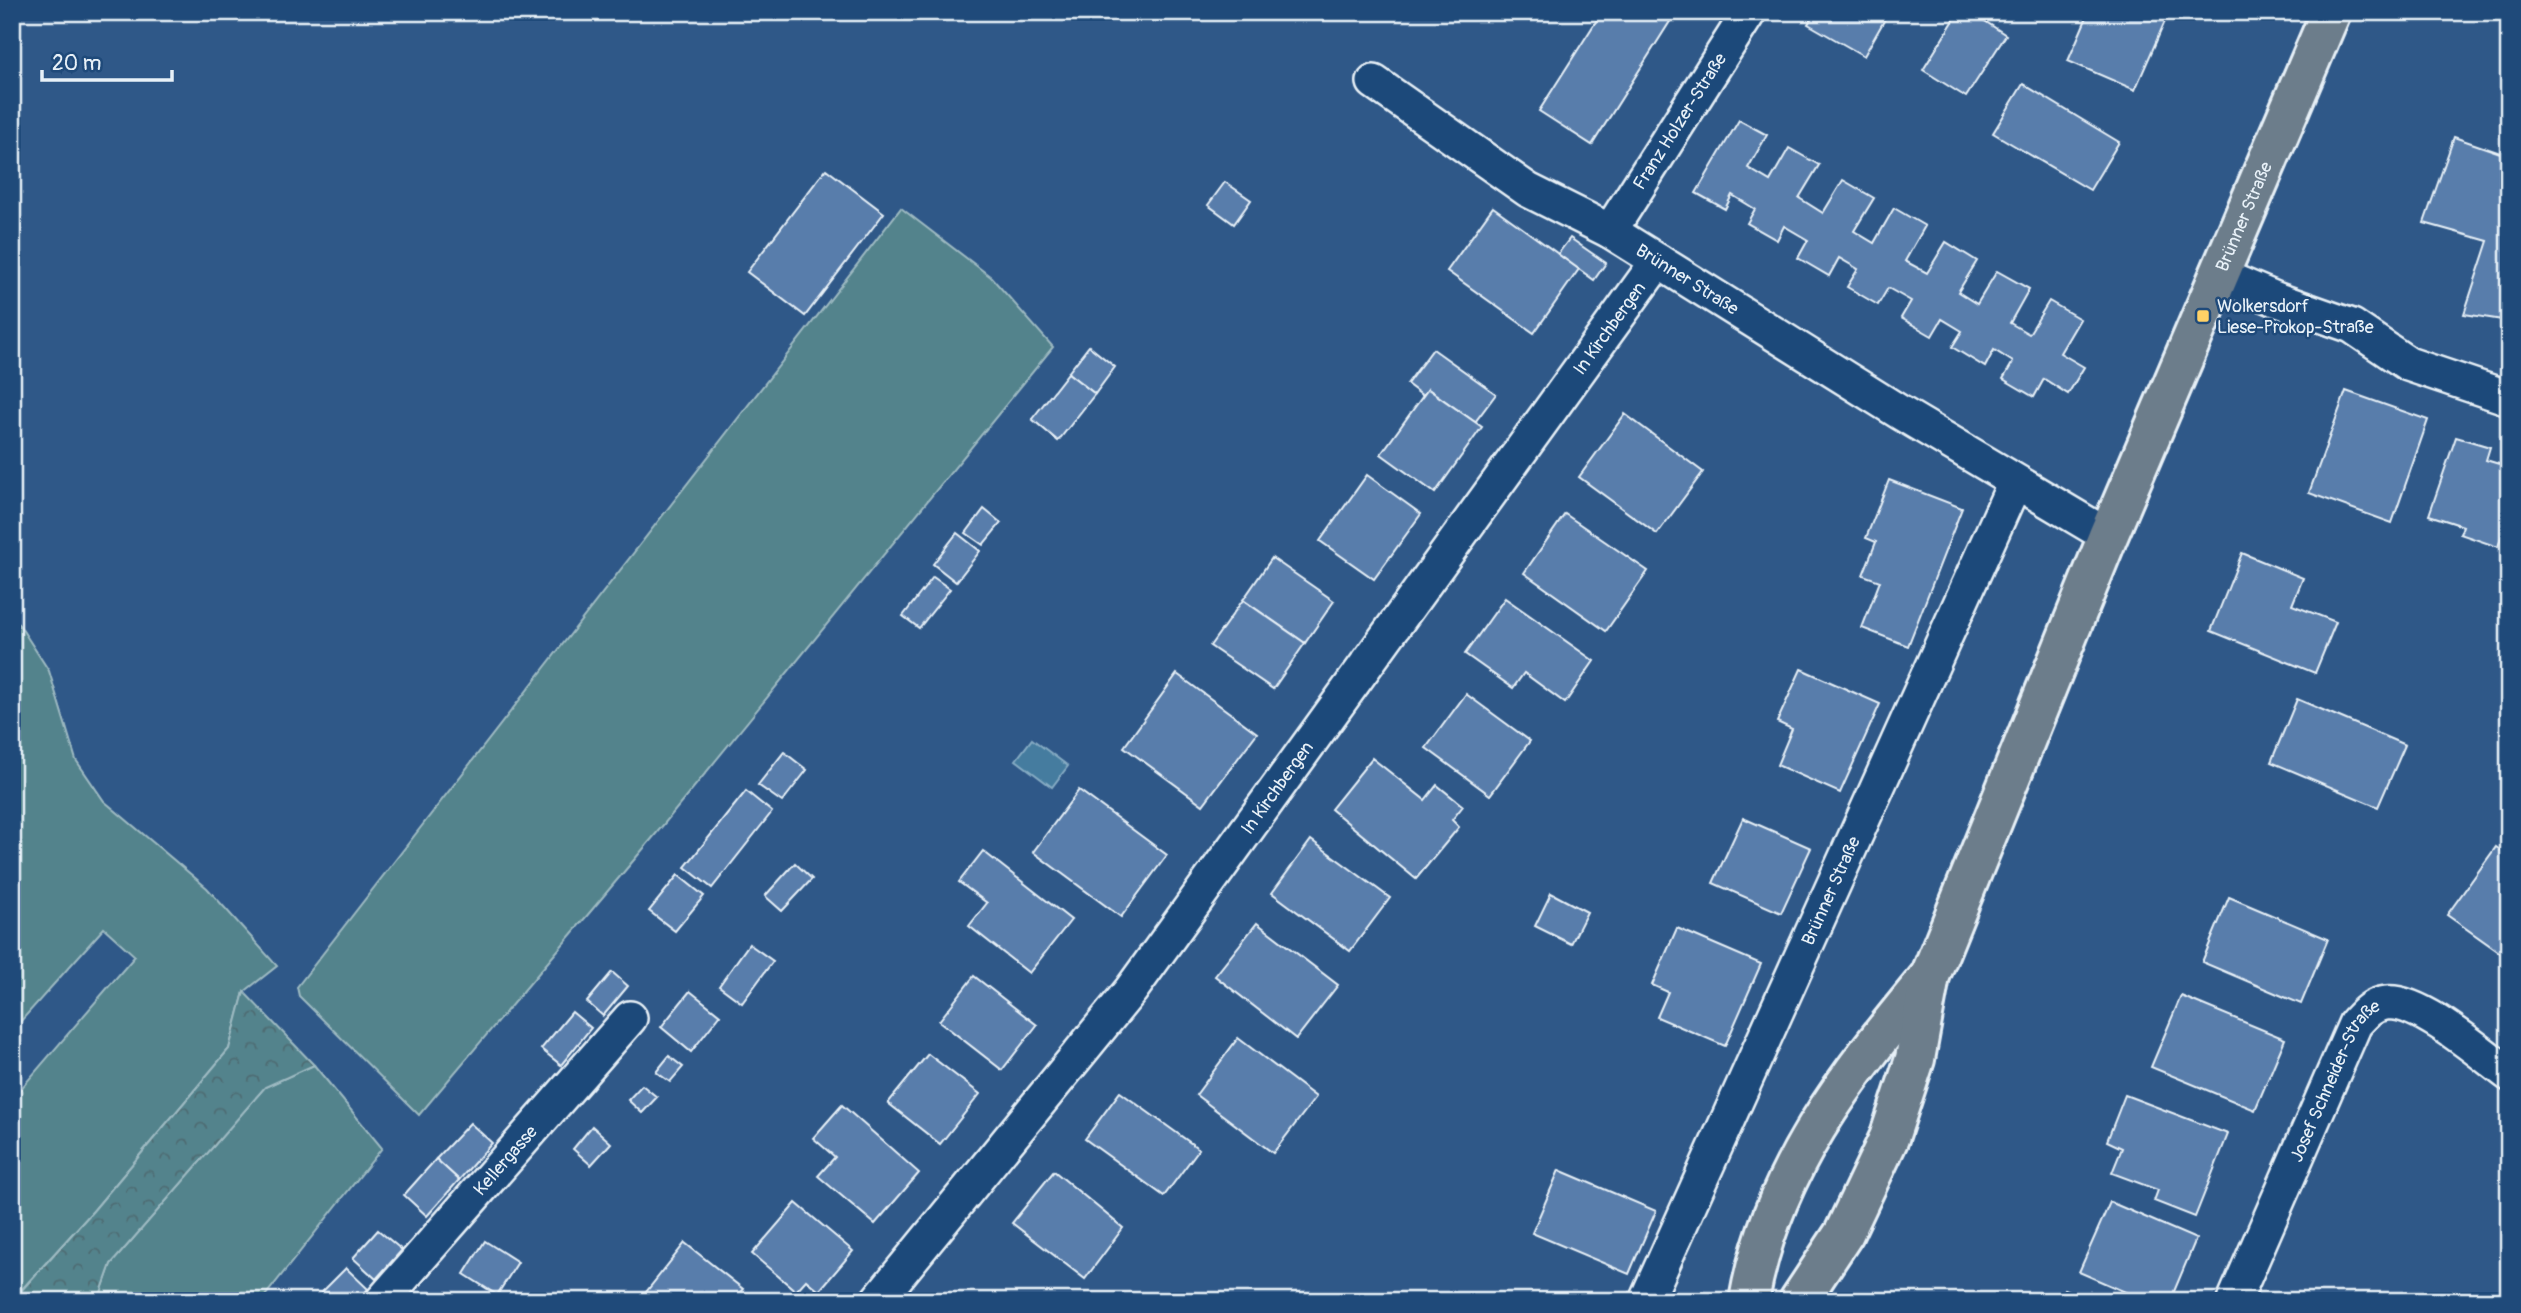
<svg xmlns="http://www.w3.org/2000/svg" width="2521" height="1313" font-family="Pangolin,sans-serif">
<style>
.green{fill:#53838c;stroke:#9ebac2;stroke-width:2}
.forest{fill:url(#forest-crowns);stroke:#9ebac2;stroke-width:2}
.water{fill:#447c9f;stroke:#86abc3;stroke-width:2}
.building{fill:#597dab;stroke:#e8f1f8;stroke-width:2}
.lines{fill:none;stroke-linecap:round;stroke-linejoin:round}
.minor-casing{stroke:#e8f1f8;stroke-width:38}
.primary-casing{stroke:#e8f1f8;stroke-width:44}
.minor{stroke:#1f4a7a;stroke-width:33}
.primary{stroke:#6c7d8b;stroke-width:38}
.poi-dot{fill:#ffd166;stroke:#1f4a7a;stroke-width:2.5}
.labels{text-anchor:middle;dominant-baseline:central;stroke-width:5;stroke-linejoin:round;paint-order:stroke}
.street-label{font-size:18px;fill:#e8f1f8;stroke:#1f4a7a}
.poi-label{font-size:18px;fill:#e8f1f8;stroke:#1f4a7a;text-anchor:start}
</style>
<defs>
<pattern id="forest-crowns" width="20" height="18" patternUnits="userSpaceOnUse" patternTransform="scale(1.75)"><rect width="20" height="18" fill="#53838c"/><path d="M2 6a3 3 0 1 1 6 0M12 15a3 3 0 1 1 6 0" fill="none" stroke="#4e6b72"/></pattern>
</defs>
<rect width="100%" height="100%" fill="#2f5888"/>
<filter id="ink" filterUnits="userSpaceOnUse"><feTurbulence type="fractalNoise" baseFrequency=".0143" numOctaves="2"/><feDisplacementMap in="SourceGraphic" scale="14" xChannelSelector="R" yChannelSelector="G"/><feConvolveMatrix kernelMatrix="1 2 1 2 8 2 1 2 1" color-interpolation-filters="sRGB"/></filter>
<g filter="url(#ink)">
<g class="green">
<polygon points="901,208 991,277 1053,347 655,835 419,1115 299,996 297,987"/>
<polygon points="12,617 20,626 49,671 76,760 104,801 207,888 277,966 244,992 229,1049 93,1211 12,1300 12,1099 135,956 104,928 12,1031 12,703 16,698 16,675 12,670"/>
<polygon points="314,1065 382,1148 261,1301 98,1301 111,1264 265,1087"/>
</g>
<polygon class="forest" points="244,992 314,1065 265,1087 111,1264 98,1301 12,1301 93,1211 229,1049"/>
<polygon class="water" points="1032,739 1068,766 1052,787 1016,760"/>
<g class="building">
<polygon points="1602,12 1676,12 1592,145 1539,111"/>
<polygon points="1815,12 1889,12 1864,56 1808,24"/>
<polygon points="1959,12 1971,12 2006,35 1966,97 1923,70"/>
<polygon points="2089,12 2151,12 2166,19 2135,90 2068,61"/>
<polygon points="2023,84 2119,142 2090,190 1993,133"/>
<polygon points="1739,120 1767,135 1748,168 1770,181 1789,148 1819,165 1799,198 1823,213 1843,180 1874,198 1854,231 1874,243 1894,208 1925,226 1905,261 1927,273 1946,242 1977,261 1958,292 1977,304 1997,271 2029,289 2010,323 2029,334 2049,301 2080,319 2060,353 2084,367 2068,394 2044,379 2034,397 2003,379 2013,362 1994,350 1985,367 1952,347 1962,331 1942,319 1932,336 1901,318 1911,301 1888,288 1878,305 1847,287 1858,269 1839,258 1829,276 1798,258 1808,240 1784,226 1777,240 1747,223 1755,209 1732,195 1725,209 1696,193"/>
<polygon points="2454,137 2509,156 2509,321 2464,314 2488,241 2424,223"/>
<polygon points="826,169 884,213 805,316 747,272"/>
<polygon points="1225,182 1251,200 1234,224 1208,205"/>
<polygon points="1493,207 1579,269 1534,333 1447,271"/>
<polygon points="1570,238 1606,263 1594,280 1558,254"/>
<polygon points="1089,346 1115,367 1095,394 1068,373"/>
<polygon points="1433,349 1496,394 1475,422 1428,389 1423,396 1407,384"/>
<polygon points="1068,373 1095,394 1058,441 1032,419"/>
<polygon points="1428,389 1482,427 1435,493 1381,454"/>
<polygon points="2346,391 2428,420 2392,523 2309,493"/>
<polygon points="1625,414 1703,472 1657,534 1579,477"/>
<polygon points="2456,437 2490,447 2486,460 2509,467 2509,515 2498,547 2460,534 2463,526 2429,515"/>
<polygon points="1367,475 1421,514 1374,579 1320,541"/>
<polygon points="1889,480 1962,508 1908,646 1862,628 1880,581 1863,575 1876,542 1866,538"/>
<polygon points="984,509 1001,523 983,545 966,533"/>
<polygon points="1565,514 1648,571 1606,631 1524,573"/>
<polygon points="957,533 980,551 956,582 933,564"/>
<polygon points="2242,553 2303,578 2292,605 2336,622 2315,673 2211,631"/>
<polygon points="1272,558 1334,601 1305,643 1243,600"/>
<polygon points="933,577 950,589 919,628 903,616"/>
<polygon points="1505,598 1594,661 1565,703 1524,673 1513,688 1465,654"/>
<polygon points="1243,600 1305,643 1273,689 1210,646"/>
<polygon points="1801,669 1880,704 1840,793 1777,765 1792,729 1777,722"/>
<polygon points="1177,674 1257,733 1203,805 1124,747"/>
<polygon points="1466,694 1530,741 1490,795 1426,748"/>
<polygon points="2297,699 2405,745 2378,807 2271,762"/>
<polygon points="784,752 807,770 782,802 758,785"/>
<polygon points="1372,758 1425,800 1437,785 1463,806 1452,820 1459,827 1416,879 1331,809"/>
<polygon points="1079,790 1167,855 1121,917 1033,852"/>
<polygon points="746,791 772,812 712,888 685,867"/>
<polygon points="1743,818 1811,848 1781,913 1713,883"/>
<polygon points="1311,840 1390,898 1350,951 1272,893"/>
<polygon points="2496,847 2509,856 2509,959 2447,915"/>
<polygon points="983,851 1071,920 1029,973 969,926 987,903 959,882"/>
<polygon points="795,863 812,879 782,911 765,896"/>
<polygon points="678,875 704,896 675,931 649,911"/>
<polygon points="1551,893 1587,912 1571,944 1535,926"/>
<polygon points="2229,897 2328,939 2301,1004 2202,962"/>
<polygon points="1257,923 1338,985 1296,1039 1215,976"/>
<polygon points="1677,928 1761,964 1725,1046 1657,1017 1668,992 1652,985"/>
<polygon points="749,944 773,961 742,1003 719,986"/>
<polygon points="612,972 628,986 603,1016 587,1002"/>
<polygon points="974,976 1037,1025 1002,1070 939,1021"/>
<polygon points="690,991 720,1015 691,1052 661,1027"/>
<polygon points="2181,996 2285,1039 2255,1110 2151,1067"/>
<polygon points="572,1012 591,1028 561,1065 541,1049"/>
<polygon points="1238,1038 1316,1097 1273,1153 1196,1095"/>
<polygon points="928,1054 980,1094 940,1144 888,1103"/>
<polygon points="669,1056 683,1067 670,1082 656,1072"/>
<polygon points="642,1085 657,1097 642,1113 628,1100"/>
<polygon points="1120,1092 1199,1149 1164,1196 1085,1139"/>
<polygon points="2125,1095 2228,1134 2195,1217 2154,1201 2158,1190 2112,1173 2122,1148 2107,1141"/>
<polygon points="842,1105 919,1173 875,1224 818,1176 835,1157 813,1138"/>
<polygon points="470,1123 492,1143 459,1180 436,1159"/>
<polygon points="592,1126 611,1143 591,1165 573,1149"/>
<polygon points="436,1159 459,1180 427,1216 404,1195"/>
<polygon points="1559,1170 1656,1211 1629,1274 1532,1233"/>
<polygon points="1054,1171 1123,1228 1085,1279 1012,1223"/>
<polygon points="2110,1202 2196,1239 2170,1301 2146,1301 2079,1272"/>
<polygon points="796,1203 853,1251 819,1291 806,1280 796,1291 752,1254"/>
<polygon points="378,1230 402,1250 376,1279 353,1258"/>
<polygon points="485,1241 518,1262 497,1295 464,1274"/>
<polygon points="685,1243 743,1289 733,1301 639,1301"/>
<polygon points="346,1268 368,1289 358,1301 327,1301 320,1294"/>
<polygon points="2064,1289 2092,1301 2059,1301"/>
</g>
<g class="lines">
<defs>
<g id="minor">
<path id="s1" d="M 1374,82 L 1528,190 L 1610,231 L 1901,413 L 2108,536"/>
<path id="s2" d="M 1610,231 L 1749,12"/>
<polyline points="2221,276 2278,300 2352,326 2408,364 2509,398"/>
<path id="s3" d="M 382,1301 L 630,1018"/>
<path id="s4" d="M 877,1301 L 1131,990 L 1658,261"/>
<path id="s5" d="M 1646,1301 L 2015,482"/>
<path id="s6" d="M 2234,1301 L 2355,1024 C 2364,1014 2371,1005 2386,1003 C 2418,998 2482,1054 2509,1074"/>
</g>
<g id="primary">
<path d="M 1749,1301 C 1771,1171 1847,1076 1929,977"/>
<path id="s7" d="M 1799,1301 L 1844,1233 L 1889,1138 L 1915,1059 L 1930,976 L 2108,536 L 2331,12"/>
</g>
</defs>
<use href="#minor" class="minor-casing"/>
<use href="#primary" class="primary-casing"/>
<use href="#minor" class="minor"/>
<use href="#primary" class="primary"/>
</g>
</g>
<rect class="poi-dot" x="2196" y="309" width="14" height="14" rx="3.5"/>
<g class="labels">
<g class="street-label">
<text stroke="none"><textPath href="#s2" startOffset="130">Franz Holzer-Straße</textPath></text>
<text stroke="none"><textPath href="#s7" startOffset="1176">Brünner Straße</textPath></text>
<text stroke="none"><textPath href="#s1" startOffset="371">Brünner Straße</textPath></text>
<text stroke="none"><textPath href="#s4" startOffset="1218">In Kirchbergen</textPath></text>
<text stroke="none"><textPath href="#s4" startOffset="651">In Kirchbergen</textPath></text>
<text stroke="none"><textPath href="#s5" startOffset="450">Brünner Straße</textPath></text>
<text stroke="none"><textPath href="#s6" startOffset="243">Josef Schneider-Straße</textPath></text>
<text stroke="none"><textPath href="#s3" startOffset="187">Kellergasse</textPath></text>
</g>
<g class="poi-label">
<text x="2217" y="306">Wolkersdorf<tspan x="2217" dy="21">Liese-Prokop-Straße</tspan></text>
</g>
</g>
<rect width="2521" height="1313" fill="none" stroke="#1f4a7a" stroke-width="42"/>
<rect x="21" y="21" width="2479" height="1271" fill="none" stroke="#e8f1f8" stroke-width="2.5" filter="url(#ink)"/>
<path d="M42 70v10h130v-10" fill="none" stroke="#e8f1f8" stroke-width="3.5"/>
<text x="52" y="70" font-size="21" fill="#e8f1f8" stroke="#1f4a7a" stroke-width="5" paint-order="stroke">20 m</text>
</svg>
